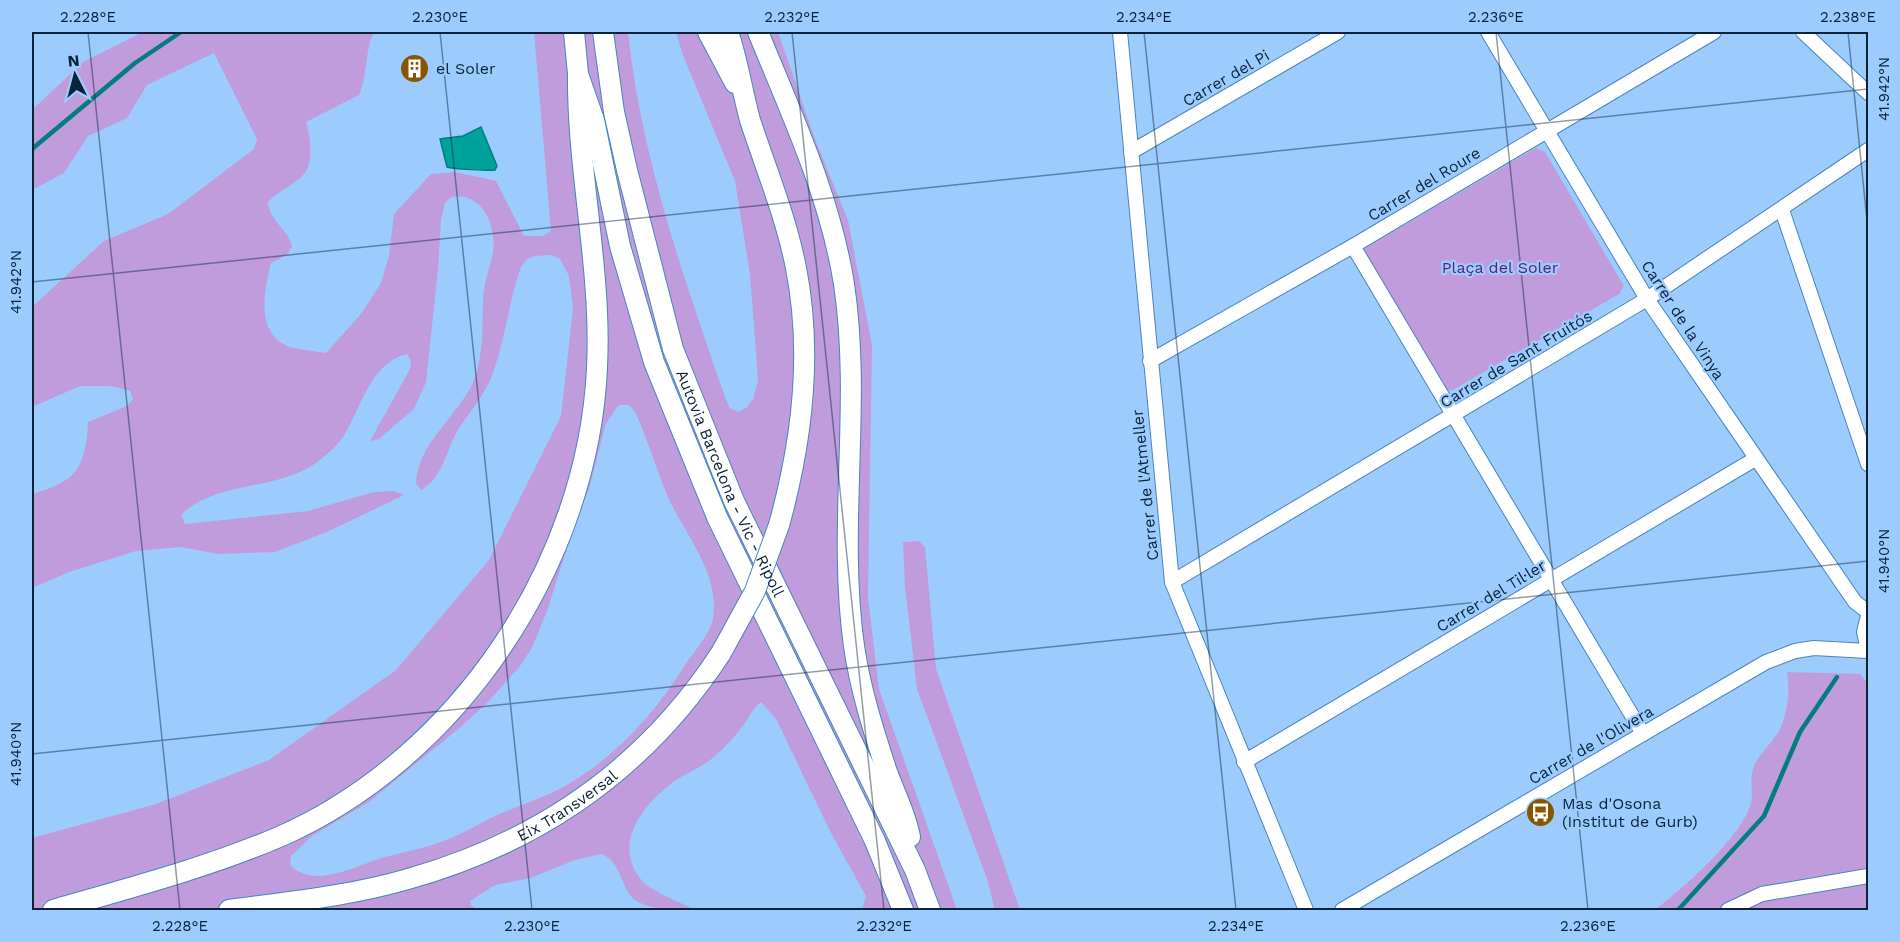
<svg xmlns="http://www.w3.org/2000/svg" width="1900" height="942" font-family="'Work Sans',sans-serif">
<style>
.green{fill:#c09cdd;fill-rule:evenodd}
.water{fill:#00a39c;stroke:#037d7f;stroke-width:1.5}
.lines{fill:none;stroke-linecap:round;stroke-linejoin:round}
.stream{stroke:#037d7f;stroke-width:4.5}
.minor-casing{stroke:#4984be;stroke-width:16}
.highway-casing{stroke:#4984be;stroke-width:22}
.minor{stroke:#fff;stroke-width:14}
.highway{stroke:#fff;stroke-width:20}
.highway-bridge-casing{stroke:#4984be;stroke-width:22;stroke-linecap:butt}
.highway-bridge{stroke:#fff;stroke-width:20}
.ticks{fill:none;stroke:#0a233b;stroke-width:1.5;stroke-opacity:0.45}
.labels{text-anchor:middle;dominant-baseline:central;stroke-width:4.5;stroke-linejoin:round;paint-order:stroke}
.poi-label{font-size:16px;fill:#0a233b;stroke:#9cccfe;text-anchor:start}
.street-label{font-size:16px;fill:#0a233b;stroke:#9cccfe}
.park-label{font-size:16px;fill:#572378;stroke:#9cccfe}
.neatline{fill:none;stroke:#0a233b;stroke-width:2}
.ticks-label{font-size:15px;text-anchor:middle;fill:#0a233b}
</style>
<rect width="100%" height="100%" fill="#9cccfe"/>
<g class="green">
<path d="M 143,32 L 374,32 C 365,49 368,74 359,95 L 306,122 C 310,135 314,161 305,173 C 297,183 278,191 268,202 C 268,219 288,229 292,246 L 288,254 L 271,263 C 264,291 254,337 293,348 C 303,350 315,351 326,353 L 361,314 L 381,283 L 389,256 L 394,214 L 431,174 L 455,172 L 496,181 L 524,236 L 543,236 L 551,231 L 534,32 L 628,32 C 641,158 685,281 726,400 L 730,408 L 738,412 L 747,407 L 753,399 L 758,380 L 750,274 L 735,181 L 682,53 L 676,32 L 778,32 L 815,139 L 848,220 L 872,345 L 868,598 L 879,689 L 957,910 L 862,910 L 866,896 L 831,833 L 776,719 L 761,702 C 752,709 749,718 742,727 C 734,738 724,748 714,757 C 700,769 682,774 668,786 C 638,811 612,848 644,883 C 649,889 688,907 697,910 C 680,910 641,911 630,895 C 620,881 619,860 601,854 L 575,860 L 530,878 L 495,885 L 470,901 L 471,905 L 478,910 L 32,910 L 32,838 L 156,804 L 269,760 L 396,670 L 489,560 L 561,416 L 573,308 L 569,276 L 560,259 L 552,255 L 534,256 L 526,260 L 521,267 C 508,303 505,343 491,378 C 482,400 465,416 454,437 C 446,455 440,480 421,490 L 416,483 C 418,442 459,416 474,380 C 484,354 482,325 483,298 C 484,282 490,268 493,253 C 497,226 482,191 451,197 L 445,203 L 441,220 L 438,269 L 426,382 L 414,409 L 379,439 L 370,441 L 410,369 L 411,361 L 407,354 C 371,363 362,405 345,434 C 339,444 329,453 320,460 C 280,492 218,479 181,515 L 185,524 L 308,511 L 374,492 L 394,491 L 404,495 L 327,532 L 275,552 L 219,554 L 180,547 L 136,551 L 69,572 L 32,588 L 32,494 C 78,481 85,468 88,422 L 127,406 L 133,399 L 130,391 L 124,389 L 110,386 L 80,386 L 32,407 L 32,307 L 104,241 L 168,214 L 254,149 L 257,139 L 214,53 L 147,85 L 127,118 L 88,136 L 64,173 L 32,190 L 32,110 L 83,62 ZM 619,405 L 629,405 L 635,412 C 648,440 656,469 668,497 C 685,535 720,573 713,618 C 711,633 694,652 685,665 C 655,713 616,757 565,786 C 543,798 518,806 495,816 C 482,822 471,829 458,835 C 434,846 410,851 385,857 C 357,865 315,890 290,865 L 291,856 L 312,836 L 369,802 L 456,731 L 487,703 L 520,666 L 532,648 L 547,611 L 574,526 L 589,489 L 606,423 Z"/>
<polygon points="1536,148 1545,152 1624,286 1619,294 1453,390 1446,391 1362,254 1364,249"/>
<polygon points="919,541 925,547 936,669 1020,910 995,910 987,879 917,689 905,587 903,542"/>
<path d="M 1787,672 L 1860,674 L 1868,684 L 1868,910 L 1655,910 C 1685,886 1734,844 1749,809 C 1756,794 1747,779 1755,764 C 1761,752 1772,743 1779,731 C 1788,715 1790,689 1787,672 Z"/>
</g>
<path class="water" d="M 481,127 L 497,166 L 495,170 C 490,171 452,169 447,167 L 440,139 L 463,136 Z"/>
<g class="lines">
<g class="stream">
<polyline points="32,149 135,63 181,32"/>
<polyline points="1678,910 1764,816 1800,732 1837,677"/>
</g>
<defs>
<g id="minor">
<polyline points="1120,32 1172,582 1306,910"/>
<polyline points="1488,32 1647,299 1855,602 1868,612"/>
<polyline points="1803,32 1868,93"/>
<polyline points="1131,152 1338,32"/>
<polyline points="1782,210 1868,464"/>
<polyline points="1353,246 1643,734"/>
<polyline points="1150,361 1353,246 1714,32"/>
<polyline points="1172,582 1647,299 1868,150"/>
<polyline points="1868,616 1864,632 1868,650"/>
<polyline points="1244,762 1755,459"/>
<polyline points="1342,910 1766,662 1795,651 1814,648 1868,651"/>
<polyline points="1728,910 1762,894 1868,876"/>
</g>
<g id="highway">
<polyline points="574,32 578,74 594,120 620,246 654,362 717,517 875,841 903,910"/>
<path id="s1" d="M 603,32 L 614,112 L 627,170 L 673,349 L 734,501 L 915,870 L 930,910"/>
<polyline points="708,32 735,83"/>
<path d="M 728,32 C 738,61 742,91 750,120 C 766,169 786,217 796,268 C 813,354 802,442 779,525"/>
<path d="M 758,32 C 791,113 830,196 844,284 C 862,404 837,526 854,646 C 860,688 873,729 886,769 C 894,792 906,814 910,837"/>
<path d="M 53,910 C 129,888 206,868 279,837 C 459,758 588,563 597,368 C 602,269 577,172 578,74"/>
<path id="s2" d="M 229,910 C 288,902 350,896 408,879 C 540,842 646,768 721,653"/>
</g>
</defs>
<use href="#minor" class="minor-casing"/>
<use href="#highway" class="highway-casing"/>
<use href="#minor" class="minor"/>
<use href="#highway" class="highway"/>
<defs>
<polyline id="highway-bridge" points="721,653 755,591 779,525"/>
</defs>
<use href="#highway-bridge" class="highway-bridge-casing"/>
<use href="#highway-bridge" class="highway-bridge"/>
</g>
<path class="ticks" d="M 88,32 L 180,910M 440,32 L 532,910M 792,32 L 884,910M 1144,32 L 1236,910M 1496,32 L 1588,910M 1848,32 L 1868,231M 32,282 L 1868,89M 32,754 L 1868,561"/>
<defs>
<symbol id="building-disc" viewBox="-11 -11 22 22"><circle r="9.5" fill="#850" stroke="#9cccfe"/><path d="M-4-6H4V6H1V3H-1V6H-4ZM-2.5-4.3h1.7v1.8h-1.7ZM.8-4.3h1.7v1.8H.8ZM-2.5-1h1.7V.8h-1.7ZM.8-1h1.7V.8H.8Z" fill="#fff"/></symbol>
<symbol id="bus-disc" viewBox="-11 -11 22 22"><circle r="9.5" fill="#850" stroke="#9cccfe"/><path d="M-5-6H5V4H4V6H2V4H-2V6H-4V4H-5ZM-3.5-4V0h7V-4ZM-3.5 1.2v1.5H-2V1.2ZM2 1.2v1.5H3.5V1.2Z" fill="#fff"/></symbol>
</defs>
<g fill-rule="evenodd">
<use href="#building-disc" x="398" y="52" width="33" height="33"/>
<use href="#bus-disc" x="1524" y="796" width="33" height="33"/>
</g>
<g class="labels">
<g class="poi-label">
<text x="436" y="68">el Soler</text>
<text x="1562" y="803">Mas d'Osona<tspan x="1562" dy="18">(Institut de Gurb)</tspan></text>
</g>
<g class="street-label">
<text transform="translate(1226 78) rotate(-30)">Carrer del Pi</text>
<text transform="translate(1424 184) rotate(-31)">Carrer del Roure</text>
<text transform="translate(1683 320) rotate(57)">Carrer de la Vinya</text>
<text transform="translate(1516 359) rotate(-31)">Carrer de Sant Fruitós</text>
<text stroke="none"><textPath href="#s1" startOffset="471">Autovia Barcelona - Vic - Ripoll</textPath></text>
<text transform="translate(1145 485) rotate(-96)">Carrer de l'Atmeller</text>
<text transform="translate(1491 596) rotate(-31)">Carrer del Til·ler</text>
<text transform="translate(1591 745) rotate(-30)">Carrer de l'Olivera</text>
<text stroke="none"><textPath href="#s2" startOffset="358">Eix Transversal</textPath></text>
</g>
<g class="park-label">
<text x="1500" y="267">Plaça del Soler</text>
</g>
</g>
<rect width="1900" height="942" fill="none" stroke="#9cccfe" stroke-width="66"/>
<g transform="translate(75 75) rotate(354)" stroke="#9cccfe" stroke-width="4.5" paint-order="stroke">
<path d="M0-4.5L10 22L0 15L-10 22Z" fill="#0a233b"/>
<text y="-9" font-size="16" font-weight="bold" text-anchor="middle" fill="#0a233b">N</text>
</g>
<rect x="33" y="33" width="1834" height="876" class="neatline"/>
<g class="ticks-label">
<text x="88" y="22">2.228°E</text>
<text x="440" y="22">2.230°E</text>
<text x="792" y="22">2.232°E</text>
<text x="1144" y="22">2.234°E</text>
<text x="1496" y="22">2.236°E</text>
<text x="1848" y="22">2.238°E</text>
<text transform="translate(1884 89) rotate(-90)" y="5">41.942°N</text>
<text transform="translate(16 282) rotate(-90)" y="5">41.942°N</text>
<text transform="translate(1884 561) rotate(-90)" y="5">41.940°N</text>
<text transform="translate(16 754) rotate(-90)" y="5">41.940°N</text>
<text x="180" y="931">2.228°E</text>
<text x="532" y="931">2.230°E</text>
<text x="884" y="931">2.232°E</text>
<text x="1236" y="931">2.234°E</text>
<text x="1588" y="931">2.236°E</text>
</g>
</svg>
